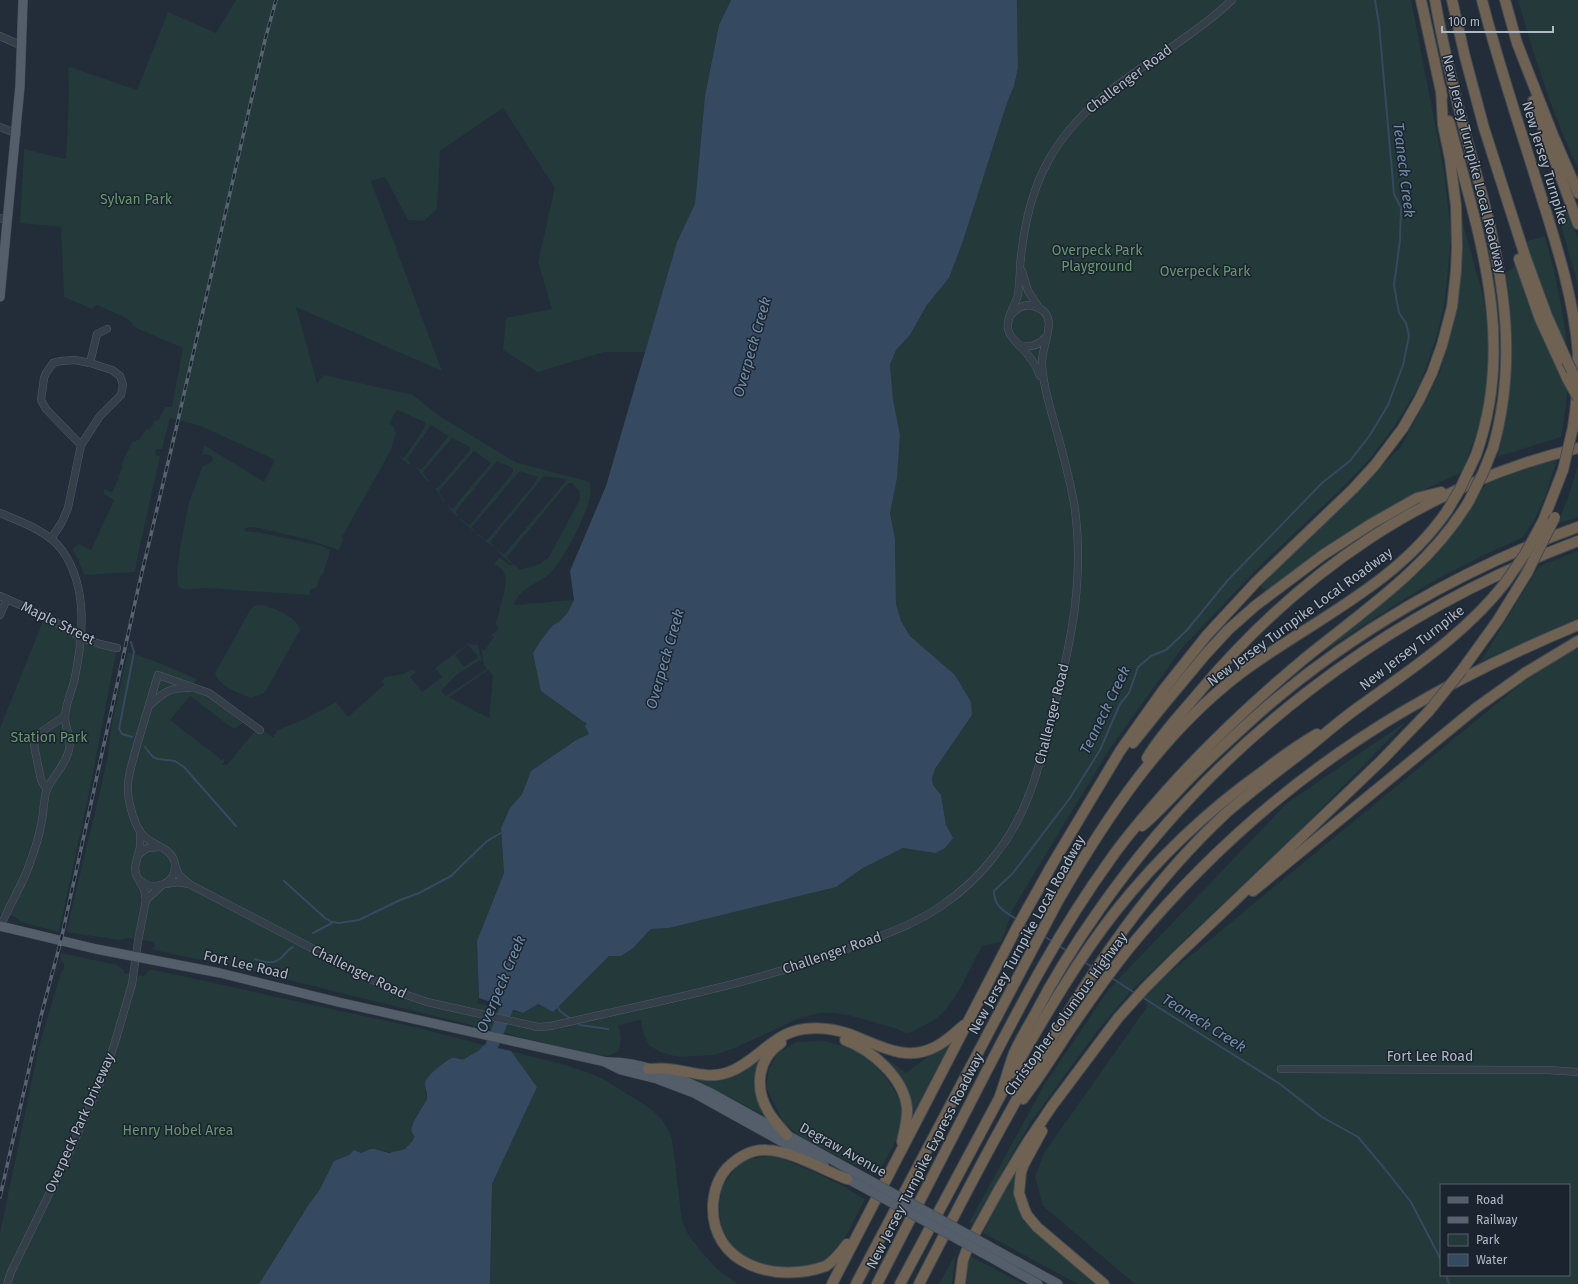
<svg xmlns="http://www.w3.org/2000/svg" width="1578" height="1284" font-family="'Fira Sans',sans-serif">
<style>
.green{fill:#23393a;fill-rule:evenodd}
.water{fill:#354a61}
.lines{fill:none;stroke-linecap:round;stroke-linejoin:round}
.stream{stroke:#354a61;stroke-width:2}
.river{stroke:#354a61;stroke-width:13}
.minor-casing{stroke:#505a64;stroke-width:8}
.major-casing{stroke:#3e4853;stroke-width:10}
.highway-casing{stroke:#404a54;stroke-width:12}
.minor{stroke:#353f4a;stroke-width:7}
.major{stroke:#535e6a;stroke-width:9}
.highway{stroke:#706252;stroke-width:10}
.rail-casing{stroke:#576371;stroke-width:3.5}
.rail{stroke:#1b242e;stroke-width:2;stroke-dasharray:6;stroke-linecap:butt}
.major-bridge-casing{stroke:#3e4853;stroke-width:10;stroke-linecap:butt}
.highway-bridge-casing{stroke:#404a54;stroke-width:12;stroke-linecap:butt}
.major-bridge{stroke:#535e6a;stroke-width:9}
.highway-bridge{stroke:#706252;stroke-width:10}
.labels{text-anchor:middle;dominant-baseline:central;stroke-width:3;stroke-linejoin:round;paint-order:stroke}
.street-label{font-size:14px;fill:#b0bac6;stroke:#1b242e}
.park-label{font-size:14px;fill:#67976f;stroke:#1b242e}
.water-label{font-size:15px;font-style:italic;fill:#708daa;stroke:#1b242e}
</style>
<rect width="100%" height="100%" fill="#222d39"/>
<g class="green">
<path d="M 236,0 L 731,0 L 719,25 L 705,96 L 695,205 L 677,242 L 645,352 L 604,352 L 538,372 L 503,350 L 506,318 L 552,309 L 538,262 L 555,188 L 503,108 L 440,151 L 437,209 L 424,221 L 408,220 L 385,177 L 371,181 L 442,371 L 296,307 L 317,383 L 324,375 L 413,395 L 438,415 L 515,462 L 590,482 C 590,487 591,493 590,497 C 585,518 564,561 548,575 C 536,585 519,588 514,605 L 574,600 L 568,612 L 560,621 L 552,626 L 541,640 L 533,653 L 587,723 L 589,734 L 576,740 L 531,771 L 522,794 L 510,808 L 501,828 L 504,873 L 477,941 L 479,998 L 477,1003 L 522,1013 L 537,1004 L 553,1012 L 609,956 L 621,956 L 632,949 L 651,929 L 669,928 L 836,887 L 863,868 L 903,848 L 935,853 L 946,825 L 941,795 L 933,785 L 932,778 L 935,769 L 972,715 L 955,675 L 910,636 L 901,621 L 896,604 L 895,539 L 890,513 L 897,478 L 890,365 L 896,350 L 910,335 L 927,305 L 949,278 L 963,241 L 1007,103 L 1014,86 L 1018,68 L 1017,0 L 1411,0 L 1444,170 L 1451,236 L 1445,301 L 1437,335 L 1420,385 L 1393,428 L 1370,459 L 1345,485 L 1259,567 L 1182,648 L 1109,750 L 1014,907 L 1001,942 L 982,946 L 959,991 L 948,1007 L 936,1019 L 912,1032 L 906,1033 L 897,1029 L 852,1016 L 834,1013 L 820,1013 L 800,1018 L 735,1048 L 715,1055 L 679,1057 L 662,1053 L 649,1045 L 643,1033 L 641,1020 L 618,1025 L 621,1037 L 619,1051 L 608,1056 L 593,1055 L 248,970 L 154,950 L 151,949 L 155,947 L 153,942 L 128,938 L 119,940 L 66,932 L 98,800 L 107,760 L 111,728 L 128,652 L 152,660 L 197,679 L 189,691 C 211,694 226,710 243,723 L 235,728 L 231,727 L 190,696 L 170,720 L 222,760 L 224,758 L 224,762 L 222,765 L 227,765 L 258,727 L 274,738 L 274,735 L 278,730 L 305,719 L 336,702 L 348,717 L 385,684 L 381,682 L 385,677 L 403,674 L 413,669 L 416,672 L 410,677 L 422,692 L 442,677 L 435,668 L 469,643 L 471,645 L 478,645 L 482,662 L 480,660 L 455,676 L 441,691 L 446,696 L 487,669 L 484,665 L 481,648 L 484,651 L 494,637 L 491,635 L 497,631 L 498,626 L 495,625 C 498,617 500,608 502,600 C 506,585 511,572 494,564 L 499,558 L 500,558 L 510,565 L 514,564 L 520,570 L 540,564 L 549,557 L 580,499 L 579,490 L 572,483 L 568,483 L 507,557 L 512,563 L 510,563 L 495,548 L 504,554 L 566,481 L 565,479 L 544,476 L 490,542 L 494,547 L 493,547 L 476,534 L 478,534 L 485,540 L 487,540 L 534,484 L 538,477 L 520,471 L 472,527 L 473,529 L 476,532 L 475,532 L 460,520 L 460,518 L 468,525 L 470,525 L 510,476 L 513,471 L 512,468 L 497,461 L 456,511 L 458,517 L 450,510 L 446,502 L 451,508 L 453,508 L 491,463 L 474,451 L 440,490 L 439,493 L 445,501 L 444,502 L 431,482 L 435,488 L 438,488 L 470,450 L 470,447 L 452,438 L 424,471 L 423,473 L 429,481 L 428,482 L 414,465 L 419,469 L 422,469 L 448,436 L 431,425 L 407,459 L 411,464 L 410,465 L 400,458 L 398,455 L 402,458 L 405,457 L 426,425 L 425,422 L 397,410 L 389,423 L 393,426 L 396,433 L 391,450 L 342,537 L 343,539 L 339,550 L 306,539 L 254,527 L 245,528 L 245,531 L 263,533 L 322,546 L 330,550 L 329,555 L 323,575 L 320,576 L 317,587 L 310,590 L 310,595 L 205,588 L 184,590 L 178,586 L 177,571 L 181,543 L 189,502 L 202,467 L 211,462 L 213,460 C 211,454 207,454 202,455 L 204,445 L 264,482 L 275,460 L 201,426 L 170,418 L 162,449 L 157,449 L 155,451 L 156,455 L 160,457 L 138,554 L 135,572 L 84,575 L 78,559 L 72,549 L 79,544 L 91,550 L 114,500 L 103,494 L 105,489 L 112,492 L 119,478 L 118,477 L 123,467 L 121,465 L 132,442 L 140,439 L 146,429 L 150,430 L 155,420 L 158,421 L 165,407 L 172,407 L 183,348 L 136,328 L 128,319 L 97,305 L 92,309 L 64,297 L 61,227 L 20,223 L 24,149 L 66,159 L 69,92 L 68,69 L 70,67 L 137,90 L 168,12 L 216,33 ZM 468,645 L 478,657 L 464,667 L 455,655 ZM 488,670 L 493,676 L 489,718 L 449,697 Z"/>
<path d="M 1518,0 L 1578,0 L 1578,169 C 1553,115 1534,57 1518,0 Z"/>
<polygon points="1565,207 1578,238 1578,286 1557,210"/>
<polygon points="1460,213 1484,299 1489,347 1488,371 1481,421 1462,472 1407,498 1266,592 1259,584 1401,447 1440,372 1457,308"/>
<path d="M 1545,236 C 1564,308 1576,362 1561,437 L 1497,457 C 1514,394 1515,337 1506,273 L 1514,267 L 1528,241 Z"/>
<polygon points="1557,459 1545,497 1534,521 1522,538 1482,556 1437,579 1390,608 1326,650 1325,648 1400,588 1426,564 1459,525 1487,482"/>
<polygon points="1578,465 1578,517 1557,524 1568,498"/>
<polygon points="1578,551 1578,618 1481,661 1539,566"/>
<path d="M 261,605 C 271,606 299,618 300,630 L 267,689 L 264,693 L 251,698 C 239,693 219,687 215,673 L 249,612 L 254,606 Z"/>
<polygon points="45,616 82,638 117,648 90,788 59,932 21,922 14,916 0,914 0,728"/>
<path d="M 1578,649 L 1578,1284 L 1135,1284 L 1043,1206 L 1035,1177 L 1044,1153 L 1147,1007 L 1144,994 L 1546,663 ZM 1441,1185 L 1569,1185 L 1569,1275 L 1441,1275 Z"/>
<polygon points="1407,721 1311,819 1134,988 1098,1030 1030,1123 973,1223 969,1223 1044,1085 1109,989 1287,803"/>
<polygon points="61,953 117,965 124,970 124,973 144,976 149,970 154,970 419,1028 484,1045 478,1051 464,1059 455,1058 426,1090 427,1099 414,1121 413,1140 405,1149 393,1153 375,1149 370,1149 361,1153 352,1152 344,1158 339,1159 328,1172 326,1179 319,1191 309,1204 259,1284 0,1284 0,1233 39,1046 61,972 64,970 64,963 61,961"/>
<polygon points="952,1039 911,1118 897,1074 871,1047 906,1073"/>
<path d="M 825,1041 C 834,1044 845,1046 854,1050 C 875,1060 904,1095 903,1119 C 902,1135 885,1160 877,1175 L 805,1140 L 784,1123 L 766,1087 L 769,1069 L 778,1053 L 796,1042 Z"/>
<path d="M 511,1051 C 540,1059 571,1065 599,1077 C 610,1082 620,1090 631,1096 C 652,1110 663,1114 672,1139 L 682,1221 L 688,1234 L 699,1249 L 717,1269 L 738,1284 L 490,1284 L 492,1184 L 537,1087 Z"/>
<polygon points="765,1051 756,1073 757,1091 762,1114 692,1078 720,1078"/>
<path d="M 771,1155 C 805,1167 834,1180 865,1199 L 846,1236 L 826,1259 L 798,1272 L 762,1270 L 737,1254 L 722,1229 L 719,1206 L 722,1186 L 741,1161 Z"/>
<polygon points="1014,1171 1015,1197 1024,1222 1095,1284 1078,1284 983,1233"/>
<polygon points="955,1255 952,1284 939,1284"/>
<polygon points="968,1255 1024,1284 967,1284"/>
</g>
<g class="water">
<polygon points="731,0 1017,0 1018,68 1014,86 1007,103 963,241 949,278 927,305 910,335 896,350 890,365 893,400 900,435 897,478 890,513 895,539 896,604 901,621 910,636 955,675 971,702 972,715 935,769 932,778 933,785 941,795 946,825 953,838 945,848 935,853 903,848 863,868 836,887 669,928 651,929 632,949 621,956 609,956 553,1012 538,1004 523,1013 479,998 477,941 504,873 501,828 510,808 522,794 531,771 576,740 589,734 585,726 587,723 584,722 541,691 533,653 541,640 552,626 560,621 568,612 574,600 570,571 606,486 677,242 695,204 705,96 719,25"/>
<path d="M 484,1045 L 511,1051 L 537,1087 L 492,1184 L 490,1284 L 259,1284 L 309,1204 L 319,1191 L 334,1161 L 349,1155 L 354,1150 L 361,1153 L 370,1149 L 375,1149 L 389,1153 L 405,1149 L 413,1140 L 414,1136 L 411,1130 L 414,1121 L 427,1099 C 428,1093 425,1089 425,1083 C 426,1076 445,1061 452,1058 C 456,1057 460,1060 464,1059 L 478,1051 Z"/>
</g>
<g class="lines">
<g class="stream">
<polyline points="131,642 134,652 119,729 122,734 132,737"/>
<polyline points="145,747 153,757 158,759 175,761 184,767 236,826"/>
<polyline points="284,881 325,918 332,922 339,923 359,920 398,901 419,893 451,876 487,841 501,833"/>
<path d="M 1018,920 C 1005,912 994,907 994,891 L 1013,873 L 1070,798 L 1100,750 L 1120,704 L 1129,693 L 1138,667 L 1151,656 L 1166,650 L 1187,630 L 1228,580 L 1323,482 L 1350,461 L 1370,435 L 1388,405 L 1403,365 L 1409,336 L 1406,323 L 1399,313 L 1394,285 L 1400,240 L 1401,208 L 1394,194 L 1379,24 L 1375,0"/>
<polyline points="1023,924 1038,933"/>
<polyline points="313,933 332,923"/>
<polyline points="1044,936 1053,942"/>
<polyline points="1059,946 1067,951"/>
<path d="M 255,959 C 263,962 273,965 281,958 C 285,954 287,950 293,947"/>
<polyline points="1084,962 1094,968"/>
<polyline points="1110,977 1135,993"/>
<polyline points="1142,997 1280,1084 1322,1117 1358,1137 1384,1168 1411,1202 1441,1260"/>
<polyline points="557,1006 560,1011 571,1019"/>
<polyline points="576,1022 580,1025 608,1029"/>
<polyline points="1446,1275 1449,1284"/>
</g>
<polyline class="river" points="485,1063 513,992"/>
<defs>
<g id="minor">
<polyline points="0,36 22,46"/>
<polyline points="0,127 17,134"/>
<polyline points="0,218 8,221"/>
<polyline points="1022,271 1028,291 1039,308"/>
<path d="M 1019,345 C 1030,348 1038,346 1045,338"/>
<polyline points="90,363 97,334 107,329"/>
<path d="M 1040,376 C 1036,364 1029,355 1020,346 C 1015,340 1010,338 1008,329 C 1006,318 1015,306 1018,295 C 1019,286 1020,276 1020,267 C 1026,193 1047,142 1106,94 C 1147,61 1194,36 1232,0"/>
<path d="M 0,513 C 21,522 48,531 62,550 C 89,588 83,639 74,682 C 71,693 65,706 65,717 C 65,729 73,740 68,753 C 64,766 53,777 47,789 C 43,800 44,814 41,825 C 39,837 35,849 31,860 C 24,883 10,903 1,926"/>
<polyline points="51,539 62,522 68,508 81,445 100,416 121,395 123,385 120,376 112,370 90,363 75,360 61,361 53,363 46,373 44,378 41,400 46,409 81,445"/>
<polyline points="0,596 45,616 82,638 100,644 117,648"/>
<polyline points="0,615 7,599"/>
<path d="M 150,705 C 163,693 170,687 189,688"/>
<polyline points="47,790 41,780 34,745 38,735 44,730 65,716"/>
<polyline points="138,855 147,848 159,847"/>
<path d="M 175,865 L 179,875 L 189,884 L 392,990 L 427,1002 L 538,1027 L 551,1026 C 654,1002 759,983 857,945 C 886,934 915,924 941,906 C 962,892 981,874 996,854 C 1030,812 1041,759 1054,708 C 1072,640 1085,574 1074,503 C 1069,475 1061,446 1053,418 C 1048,401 1043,383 1042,365 C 1040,346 1062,316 1036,307 C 1026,303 1018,307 1012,314"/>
<path d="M 141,881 C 154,892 176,884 175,865 C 174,847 150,846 141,833 C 133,821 127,799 128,784 C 129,771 134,757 137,745 C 144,722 151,698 158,675 L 209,693 L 260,730"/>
<polyline points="166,884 178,882 189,884"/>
<polyline points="146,900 162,885"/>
<polyline points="1281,1069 1548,1070 1578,1072"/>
<polyline points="7,1284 11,1272 70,1151 107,1067 115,1042 132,984 138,941 146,900 144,889 136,875 135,867 140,847 140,832"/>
</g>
<g id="major">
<polyline points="0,297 20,86 23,0"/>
<path d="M 0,926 L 96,949 L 220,973 L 338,1002 L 606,1062 C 641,1061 677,1077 709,1092 L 867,1179"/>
<polyline points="607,1063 621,1070 657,1079 694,1093 824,1165"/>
<polyline points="842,1176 863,1187"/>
<polyline points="985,1244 1058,1284"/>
<polyline points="981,1252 1038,1284"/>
</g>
<g id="highway">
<polyline points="1421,0 1442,96"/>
<path d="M 1435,0 C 1443,46 1454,91 1466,136 C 1495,240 1524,340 1493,448"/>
<polyline points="1452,0 1465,57 1484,128 1525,256 1547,316 1567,361"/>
<path d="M 1482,0 C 1498,63 1519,124 1538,186 C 1555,240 1574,297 1578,354 C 1578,378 1577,403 1573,427"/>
<polyline points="1505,0 1517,43 1553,135 1578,193"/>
<polyline points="1533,101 1578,224"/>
<path d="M 1449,121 C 1478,233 1517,340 1476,455"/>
<polyline points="1519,259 1540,319 1567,378"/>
<polyline points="1543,521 1563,470"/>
<polyline points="1462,670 1498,620 1527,573"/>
<polyline points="1133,743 1161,708 1205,655 1228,630 1255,606 1323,555 1371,524 1417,498 1441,492"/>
<path d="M 1147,758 C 1161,734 1182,713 1200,691 C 1299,573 1426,484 1578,448"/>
<path d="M 1142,826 C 1161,810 1177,791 1195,773 C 1215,753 1236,734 1257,715 C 1350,633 1461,569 1578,527"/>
<polyline points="1253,891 1476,708 1525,673 1578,641"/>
<path d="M 845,1040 C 872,1050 904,1078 907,1108 C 908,1119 904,1131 902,1142"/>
<path d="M 781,1043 C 758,1058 754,1087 768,1111 C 773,1120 780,1127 787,1135"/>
<path d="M 648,1069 C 655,1069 662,1068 669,1069 C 689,1071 709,1080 729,1072 C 757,1062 772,1033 804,1029 C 819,1027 835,1029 849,1034 C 877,1044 905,1063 935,1047 C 946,1042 955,1033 964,1025"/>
<path d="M 1012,1073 C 1044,1018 1076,962 1115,912 C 1157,859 1207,811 1262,772 C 1280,758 1298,745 1317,734"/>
<path d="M 1000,1096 C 1005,1082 1009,1067 1014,1053 C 1020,1040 1027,1028 1034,1016 C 1053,979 1075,944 1099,910 C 1217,741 1385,614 1578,541"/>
<path d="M 1023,1099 C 1040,1077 1054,1054 1069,1031 C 1090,1000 1112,969 1135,941 C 1211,850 1302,771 1404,711 C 1460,678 1518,650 1578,625"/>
<polyline points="1042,1131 1024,1164 1021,1172 1019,1193 1024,1208 1027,1215 1037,1227 1104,1284"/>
<path d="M 847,1179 C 823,1170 792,1151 767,1150 C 752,1149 738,1157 727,1168 C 718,1178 714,1191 713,1204 C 710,1265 776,1284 826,1266 C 835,1260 841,1252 847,1244"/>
<polyline points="832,1284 1016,929 1053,863 1120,751 1164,689 1207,635 1256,582 1353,489 1375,465 1403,428 1419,400 1432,373 1442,345 1452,307 1456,271 1457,247 1456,206 1450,159 1443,125 1441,89"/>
<path d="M 856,1284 L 1058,901 C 1107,816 1162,733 1241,673 C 1311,621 1396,585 1447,511"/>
<path d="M 877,1284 C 912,1216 947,1148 982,1080 C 1021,1004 1060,929 1110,860 C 1127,835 1147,813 1167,790 C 1209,743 1255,700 1304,659 C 1363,611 1429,568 1469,501"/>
<polyline points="900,1284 1003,1091"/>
<path d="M 919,1284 C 958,1208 997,1132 1040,1059 C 1092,970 1150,884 1225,814 C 1252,790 1281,769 1309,747 C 1327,732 1344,717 1363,704 C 1414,667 1466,633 1505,583"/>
<polyline points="960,1284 963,1260 969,1244 1001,1186 1027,1143 1052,1106 1118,1018 1145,988 1176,957 1382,760 1429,711"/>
</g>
</defs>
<use href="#minor" class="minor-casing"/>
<use href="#major" class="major-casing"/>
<use href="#highway" class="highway-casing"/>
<use href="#minor" class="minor"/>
<use href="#major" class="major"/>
<use href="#highway" class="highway"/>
<defs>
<polyline id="rail" points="0,1197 41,1016 61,940 138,589 176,429 265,40 276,0"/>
</defs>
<use href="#rail" class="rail-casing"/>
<use href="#rail" class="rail"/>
<defs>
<g id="major-bridge">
<polyline points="867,1179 985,1244"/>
<polyline points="863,1187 981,1252"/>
</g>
<g id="highway-bridge">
<polyline points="1567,361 1578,383"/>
<polyline points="1567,378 1578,398"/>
<polyline points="1563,470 1573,427"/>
<polyline points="1469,501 1483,473 1493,448"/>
<polyline points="1447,511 1460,489 1476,455"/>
<polyline points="1527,573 1555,517"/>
<polyline points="1505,583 1525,554 1543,521"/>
<polyline points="1429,711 1462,670"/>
</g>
</defs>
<use href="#major-bridge" class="major-bridge-casing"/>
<use href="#highway-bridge" class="highway-bridge-casing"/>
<use href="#major-bridge" class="major-bridge"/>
<use href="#highway-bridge" class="highway-bridge"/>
</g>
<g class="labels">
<g class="street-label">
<text transform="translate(1129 79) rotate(-37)">Challenger Road</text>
<text transform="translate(1545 163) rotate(73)">New Jersey Turnpike</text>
<text transform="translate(1474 164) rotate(76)">New Jersey Turnpike Local Roadway</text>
<text transform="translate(1300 617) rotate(-36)">New Jersey Turnpike Local Roadway</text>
<text transform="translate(58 623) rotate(26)">Maple Street</text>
<text transform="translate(1412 648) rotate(-38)">New Jersey Turnpike</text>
<text transform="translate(1052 714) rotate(-76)">Challenger Road</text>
<text transform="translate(1027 935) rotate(-61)">New Jersey Turnpike Local Roadway</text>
<text transform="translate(832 953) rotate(-19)">Challenger Road</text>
<text transform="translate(246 965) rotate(13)">Fort Lee Road</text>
<text transform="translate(359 972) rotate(26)">Challenger Road</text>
<text transform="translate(1066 1014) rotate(-54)">Christopher Columbus Highway</text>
<text x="1430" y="1056">Fort Lee Road</text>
<text transform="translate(80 1123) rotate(-66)">Overpeck Park Driveway</text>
<text transform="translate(843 1150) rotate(29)">Degraw Avenue</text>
<text transform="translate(925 1161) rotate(-63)">New Jersey Turnpike Express Roadway</text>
</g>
<g class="park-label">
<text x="136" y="199">Sylvan Park</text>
<text x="1097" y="250">Overpeck Park<tspan x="1097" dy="16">Playground</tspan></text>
<text x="1205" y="271">Overpeck Park</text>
<text x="49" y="737">Station Park</text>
<text x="178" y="1130">Henry Hobel Area</text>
</g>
<g class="water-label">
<text transform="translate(1404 170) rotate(83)">Teaneck Creek</text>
<text transform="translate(752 347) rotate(-74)">Overpeck Creek</text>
<text transform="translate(665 659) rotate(-74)">Overpeck Creek</text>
<text transform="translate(1105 710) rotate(-64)">Teaneck Creek</text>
<text transform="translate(501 984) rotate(-67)">Overpeck Creek</text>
<text transform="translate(1204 1023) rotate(32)">Teaneck Creek</text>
</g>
</g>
<rect x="1440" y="1184" width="130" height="92" fill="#1b242e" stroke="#57606b"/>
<rect x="1448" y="1197" width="20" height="6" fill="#535e6a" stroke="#57606b"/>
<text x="1476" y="1204" font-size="12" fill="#b0bac6">Road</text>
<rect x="1448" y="1217" width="20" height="6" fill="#576371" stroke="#57606b"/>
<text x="1476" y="1224" font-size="12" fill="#b0bac6">Railway</text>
<rect x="1448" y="1234" width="20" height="12" fill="#23393a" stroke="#57606b"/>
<text x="1476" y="1244" font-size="12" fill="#b0bac6">Park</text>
<rect x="1448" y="1254" width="20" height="12" fill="#354a61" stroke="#57606b"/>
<text x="1476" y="1264" font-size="12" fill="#b0bac6">Water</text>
<path d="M1442 26v6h111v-6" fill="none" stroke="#b0bac6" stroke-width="2"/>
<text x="1448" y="26" font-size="12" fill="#b0bac6" stroke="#1b242e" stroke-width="3" paint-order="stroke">100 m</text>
</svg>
